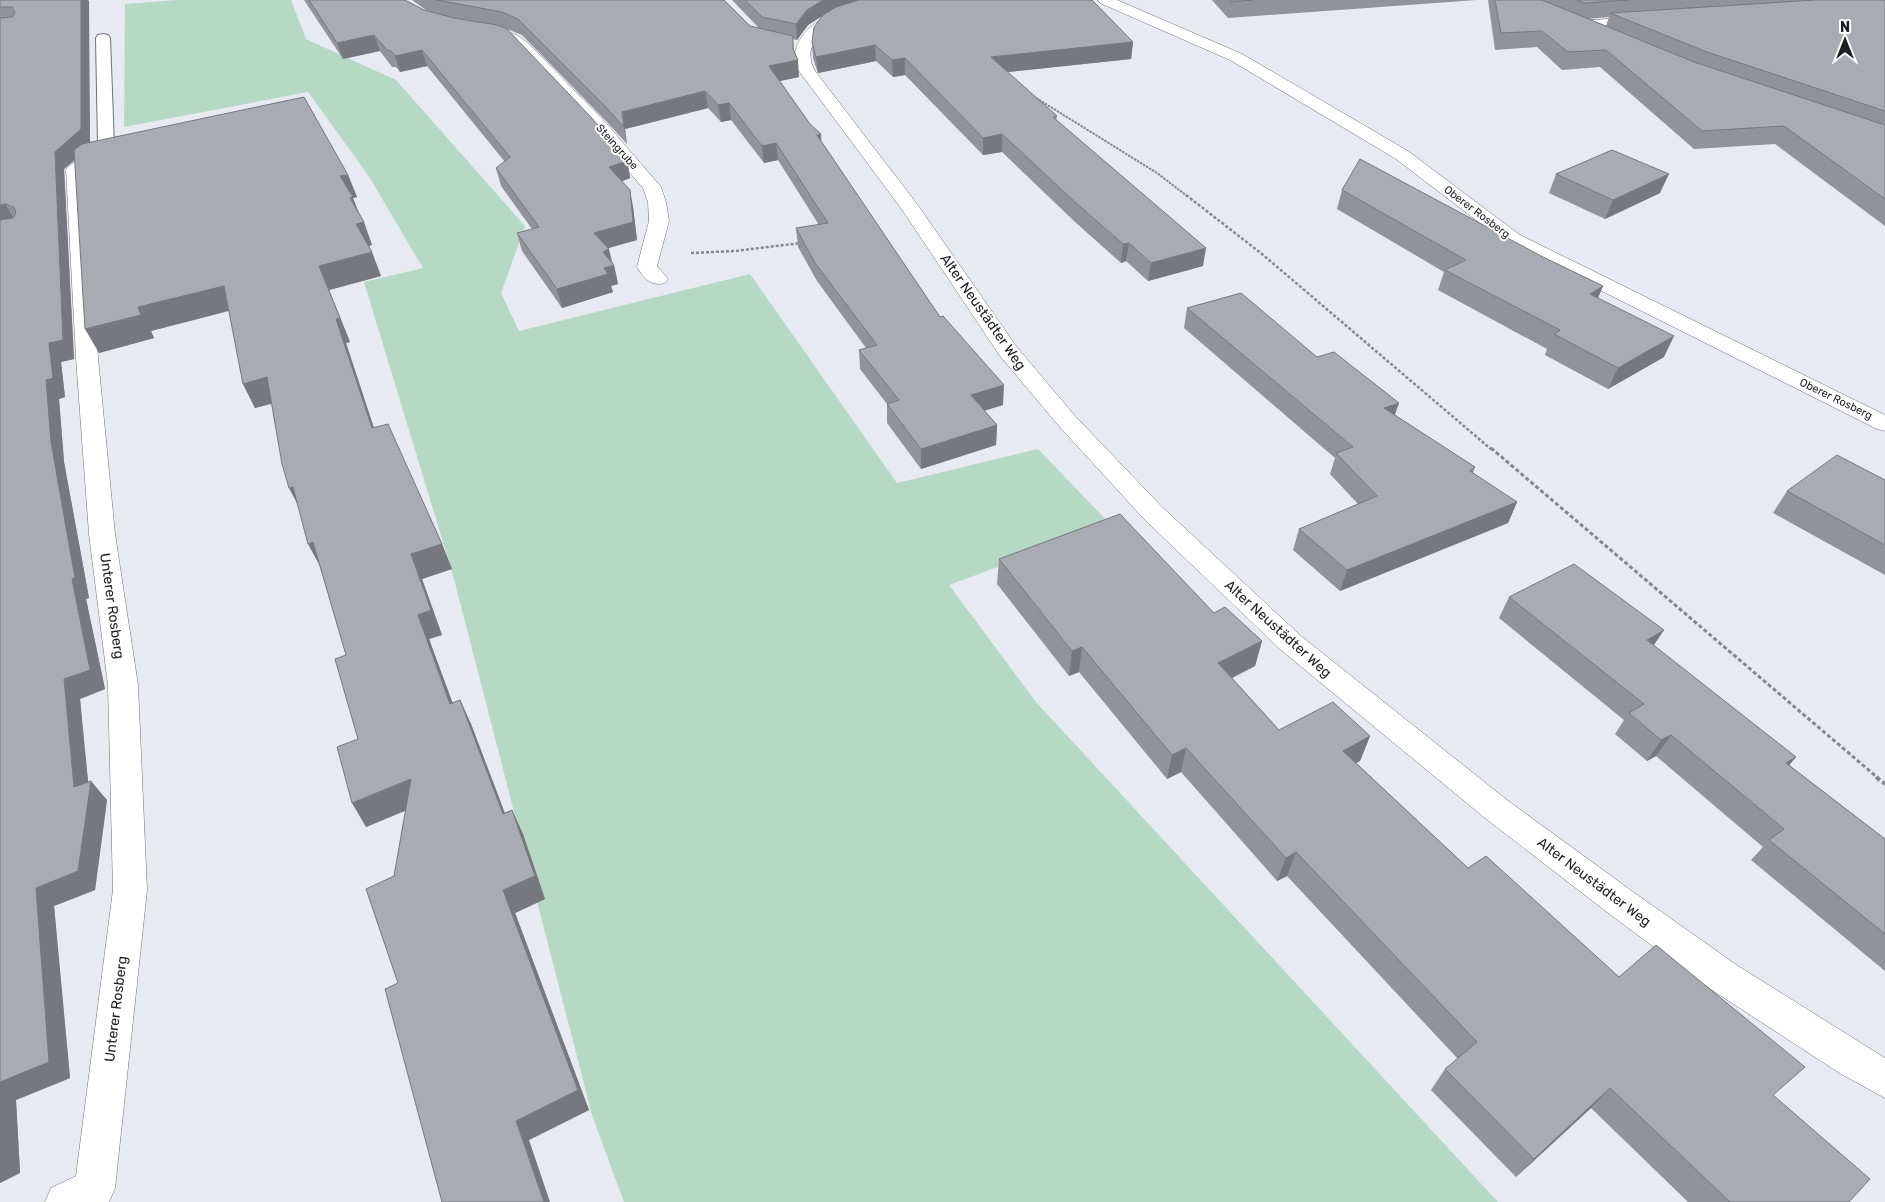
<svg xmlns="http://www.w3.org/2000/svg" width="1885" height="1202" font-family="Rubik,sans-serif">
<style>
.green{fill:#b6d9c6}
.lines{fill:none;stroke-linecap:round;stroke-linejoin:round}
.lane-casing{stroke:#6f7178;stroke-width:2}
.street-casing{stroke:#6f7178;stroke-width:1}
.path-far3{stroke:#86878d;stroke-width:2;stroke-dasharray:2.5 1;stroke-linecap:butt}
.path-far2{stroke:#86878d;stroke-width:2.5;stroke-dasharray:3 2;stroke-linecap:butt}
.path-far1{stroke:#86878d;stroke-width:3;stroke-dasharray:4 2.5;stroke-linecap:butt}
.path{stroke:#86878d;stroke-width:4;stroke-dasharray:5 3;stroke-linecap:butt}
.lane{fill:#fff;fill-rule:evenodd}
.street{fill:#fff;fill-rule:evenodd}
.wall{fill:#919399;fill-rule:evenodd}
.shaded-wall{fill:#76787d}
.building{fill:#a9abb2;stroke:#76787d}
.labels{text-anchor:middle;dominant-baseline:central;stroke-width:4;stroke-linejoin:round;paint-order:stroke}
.far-street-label{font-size:11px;fill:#1d1e21;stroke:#fff}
.street-label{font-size:14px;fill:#1d1e21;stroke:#fff}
</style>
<rect width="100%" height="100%" fill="#e8eaf2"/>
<polygon class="green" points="177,0 291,0 306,39 396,80 525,226 501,293 519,331 750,274 897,483 1038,449 1111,525 949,585 1036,702 1498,1202 624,1202 592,1115 453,575 364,282 423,268 368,175 308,92 124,127 125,4"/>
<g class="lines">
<defs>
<polygon id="lane" points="103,34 108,35 110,38 114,145 112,149 100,149 98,145 96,38 98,35"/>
<g id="street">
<polygon points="1098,0 1117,0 1242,54 1408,151 1520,235 1885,415 1885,431 1877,429 1506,243 1396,159 1230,60 1100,3"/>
<path d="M 845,9 L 850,10 L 852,13 L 850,16 C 828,26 799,43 815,71 L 917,204 L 1016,346 L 1075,416 L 1162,507 L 1301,636 L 1507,800 L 1636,894 L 1738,966 L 1885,1058 L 1885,1098 L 1841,1074 L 1712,990 L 1612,916 L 1485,818 L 1281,650 L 1144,519 L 1059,426 L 1000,356 L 903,211 L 799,71 C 783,41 820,15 845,9 Z"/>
<polygon points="1644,17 1649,18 1651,21 1649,24 1573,29 1568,28 1566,25 1568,22 1573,21"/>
<path d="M 490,27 L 517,35 L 529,44 L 606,123 L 661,187 L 666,202 L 669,221 L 657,266 L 668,279 L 665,283 C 651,287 644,278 637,267 L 649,221 L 648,202 L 643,188 L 594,131 L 519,50 L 507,41 L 485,35 L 482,32 L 485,29 Z"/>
<polygon points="105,141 111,142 114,146 84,171 98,358 115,534 138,685 147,890 115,1188 109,1202 45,1202 51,1188 76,1176 113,890 108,685 89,534 76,358 66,169 99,142"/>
</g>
</defs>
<use href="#lane" class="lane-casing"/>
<use href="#street" class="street-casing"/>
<polyline class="path-far3" points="1033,96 1157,173 1187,196"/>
<g class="path-far2">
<polyline points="1186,195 1262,254 1492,450"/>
<polyline points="691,253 735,251 801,243"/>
</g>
<polyline class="path-far1" points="1491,448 1878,778"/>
<polyline class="path" points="1876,777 1885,784"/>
<use href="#lane" class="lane"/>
<use href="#street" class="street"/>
</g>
<g class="wall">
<polygon points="0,0 88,0 90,142 348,175 357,197 353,198 372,245 369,246 381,276 329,290 350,342 346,343 374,428 442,544 452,569 422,579 442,635 429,639 452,703 460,700 471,724 505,813 512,810 523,834 545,899 515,913 589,1110 529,1140 398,983 394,876 406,810 366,827 358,739 346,655 272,403 255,408 243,384 229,311 151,331 154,338 99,353 75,160 64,169 74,359 61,362 65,397 59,399 64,462 89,598 86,599 105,689 80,699 88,781 107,800 95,890 54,906 70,1078 16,1100 20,1173 0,1183"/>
<polygon points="304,0 405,0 424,10 431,12 426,10 412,0 724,0 750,26 759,28 732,0 1092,0 1133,42 1131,59 1007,72 1057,116 1056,120 1203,266 1148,281 1126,261 1121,263 1074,221 1002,152 983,155 905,75 893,77 876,61 818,73 813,58 812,42 822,16 808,25 797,40 793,39 794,51 799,77 779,81 821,141 940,317 1003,405 984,410 997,425 996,445 921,469 887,423 887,404 860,369 859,350 866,348 817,281 798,247 796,228 819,225 778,160 764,163 731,120 721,122 708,108 625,129 627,144 607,122 522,35 504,28 627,158 630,178 622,181 633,207 637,240 608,248 612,262 614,265 618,284 611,286 613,292 562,308 522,251 517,233 532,229 501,186 496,168 505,162 427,66 400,72 396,67 392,67 380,51 343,59"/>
<polygon points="1212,0 1477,0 1228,18"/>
<path d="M 1488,0 L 1885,0 L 1885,226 L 1775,144 L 1694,149 L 1600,67 L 1562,70 L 1537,47 L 1495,50 ZM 1609,17 L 1606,26 L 1587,19 Z"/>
<polygon points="1556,174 1660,193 1605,219 1549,193"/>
<polygon points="1342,190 1543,257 1603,286 1598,298 1664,357 1608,389 1545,355 1547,349 1438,290 1444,272 1337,209"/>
<polygon points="1187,308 1317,357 1394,415 1475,467 1473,473 1517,502 1508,523 1340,591 1293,550 1299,529 1358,504 1330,474 1335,458 1184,328"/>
<polygon points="1885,480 1885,575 1773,513 1787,491"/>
<polygon points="999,559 1214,613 1262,641 1255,666 1232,678 1279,730 1370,736 1360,761 1356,763 1468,868 1619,977 1773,1095 1849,1202 1688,1202 1591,1108 1516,1177 1431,1090 1445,1069 1458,1059 1287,876 1277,881 1181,772 1167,779 1079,672 1069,676 997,584"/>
<polygon points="1509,597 1654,646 1796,757 1789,765 1885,839 1885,971 1751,860 1763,847 1656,756 1647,761 1615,734 1624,720 1499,618"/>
</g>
<g class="shaded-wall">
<polygon points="81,0 88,0 89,1 90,147 64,169 74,359 61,362 65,397 59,399 64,462 89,598 86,599 105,689 80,699 89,792 91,781 107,800 95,890 54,906 70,1078 16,1100 20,1173 0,1183 0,1082 36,888 74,787 64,679 72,579 51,442 46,380 49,343 55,152"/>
<polygon points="823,0 892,0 822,16 808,25 797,40 796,24 807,10"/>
<polygon points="374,35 380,51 343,59 337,43"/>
<polygon points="1133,42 1131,59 990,74 991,57"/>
<polygon points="875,45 876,61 818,73 816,57"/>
<polygon points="422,50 427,66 400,72 395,56"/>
<polygon points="905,58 905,75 893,77 892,60"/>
<polygon points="798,60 799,77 771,83 769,66"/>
<polygon points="705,91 708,108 625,129 627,144 624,127 622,112"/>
<polygon points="729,103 731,120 721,122 718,105"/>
<polygon points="821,134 822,152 817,135"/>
<polygon points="1002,134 1002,152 983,155 983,138"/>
<polygon points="776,143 778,160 764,163 762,146"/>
<polygon points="627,158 630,178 612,185 609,167"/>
<polygon points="1669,174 1660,193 1605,219 1613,200"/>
<polygon points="348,175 357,197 353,198 361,220 340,176"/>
<polygon points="630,190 633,207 637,240 598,251 594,233"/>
<polygon points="5,204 16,222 0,226 0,205"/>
<polygon points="364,222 372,245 365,247 356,224"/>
<polygon points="1129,243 1126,261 1121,263 1123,244"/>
<polygon points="1206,248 1203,266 1148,281 1151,263"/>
<polygon points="609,249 613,266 614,265 618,284 611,286 613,292 562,308 557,289 603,252"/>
<polygon points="372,252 381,276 329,290 350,342 346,343 382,453 372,428 319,266"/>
<polygon points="224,286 235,309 151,331 154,338 99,353 85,329 138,307"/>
<polygon points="1603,286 1594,307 1590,294"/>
<polygon points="1674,336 1664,357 1608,389 1618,368"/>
<polygon points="267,377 279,402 255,408 243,384"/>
<polygon points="1004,385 1003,405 971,415 971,395"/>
<polygon points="1399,403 1392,423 1384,408"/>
<polygon points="997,425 996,445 921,469 921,449"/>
<polygon points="293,487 302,513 289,488"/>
<polygon points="1517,502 1508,523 1340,591 1347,570"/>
<polygon points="313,542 321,568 308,544"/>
<polygon points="442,544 452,569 422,579 442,635 429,639 462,728 450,704 418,615 411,554"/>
<polygon points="1664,630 1650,651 1647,640"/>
<polygon points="1262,641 1255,666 1212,688 1218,663"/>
<polygon points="1082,647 1079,672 1069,676 1072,651"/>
<polygon points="460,700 471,724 514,838 503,814"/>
<polygon points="1671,735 1656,756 1647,761 1661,740"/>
<polygon points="1370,736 1360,761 1334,775 1343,751"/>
<polygon points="1186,748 1181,772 1167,779 1172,755"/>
<polygon points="1796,757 1779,777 1786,763"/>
<polygon points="411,779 424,803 366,827 352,803"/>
<polygon points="512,810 523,834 545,899 515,913 589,1110 529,1140 550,1202 544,1202 516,1121 503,890"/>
<polygon points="1296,852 1287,876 1277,881 1286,858"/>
<polygon points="1610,1088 1591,1108 1516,1177 1534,1159"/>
</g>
<g class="building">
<polygon points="0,0 81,0 81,129 55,152 63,340 49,343 53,378 46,380 51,442 75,578 72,579 90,670 64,679 74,787 91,781 78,871 36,888 49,1062 0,1082 0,220 13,218 16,213 14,207 5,204 0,205 0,18 12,17 15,13 12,7 0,7"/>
<polygon points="309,0 405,0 424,10 454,18 497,25 506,28 589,115 627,158 627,161 609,167 630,190 633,222 594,233 609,249 603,252 614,265 604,268 608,274 557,289 517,233 539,227 496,168 510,157 422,50 395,56 391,51 387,50 374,35 337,43"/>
<polygon points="437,0 724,0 750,26 793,36 793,49 798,60 769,66 810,124 821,134 817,135 940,317 943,316 1004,385 971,395 997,425 921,449 887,404 899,400 859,350 877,345 815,263 796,228 828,223 776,143 762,146 729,103 718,105 705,91 622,112 624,127 604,105 518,19 502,12"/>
<polygon points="745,0 823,0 807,10 796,24 762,17"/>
<polygon points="859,0 1092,0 1133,42 991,57 1057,116 1053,117 1206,248 1151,263 1129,243 1123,244 1076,203 1002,134 983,138 905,58 892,60 875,45 816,57 812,42 814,27 823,15 836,7"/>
<polygon points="1230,0 1253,0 1231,2"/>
<polygon points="1495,0 1542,0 1694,62 1885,125 1885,199 1784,126 1702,131 1606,50 1568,52 1542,31 1501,33"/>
<polygon points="1577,0 1629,0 1584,3"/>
<polygon points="1816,0 1885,0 1885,111 1707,52 1610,13"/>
<polygon points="304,97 348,175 340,176 353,197 350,198 364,222 356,224 372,252 319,266 340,318 336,319 372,428 388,424 442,544 411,554 431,610 418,615 450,704 460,700 503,814 512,810 535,876 503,890 578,1090 516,1121 544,1202 442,1202 385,989 398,983 366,889 394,876 411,779 352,803 337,747 358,739 335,659 346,655 313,542 308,544 293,487 289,488 282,464 267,377 243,384 224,286 138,307 141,315 85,329 74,150 82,144"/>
<polygon points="1612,150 1669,174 1613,200 1556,174"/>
<polygon points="1360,159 1543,257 1603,286 1590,294 1674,336 1618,368 1554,334 1560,330 1445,270 1466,260 1342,190"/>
<polygon points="1241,293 1317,357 1334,352 1399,403 1384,408 1475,467 1470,471 1517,502 1347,570 1299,529 1377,496 1336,453 1353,447 1187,308"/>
<polygon points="1837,455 1885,480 1885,545 1787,491"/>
<polygon points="1120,514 1214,613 1225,607 1262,641 1218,663 1279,730 1333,702 1370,736 1343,751 1468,868 1486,856 1619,977 1656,945 1805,1067 1773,1095 1870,1179 1849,1202 1730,1202 1610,1088 1534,1159 1445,1069 1477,1042 1296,852 1286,858 1186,748 1172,755 1082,647 1072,651 999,559"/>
<polygon points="1574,564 1664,630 1647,640 1796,757 1786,763 1885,839 1885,934 1769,840 1784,829 1671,735 1661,740 1629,713 1644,704 1509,597"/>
</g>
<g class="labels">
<g class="far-street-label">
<text transform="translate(617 147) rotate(48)">Steingrube</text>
<text transform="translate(1477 212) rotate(37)">Oberer Rosberg</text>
<text transform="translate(1836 399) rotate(26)">Oberer Rosberg</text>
</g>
<g class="street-label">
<text transform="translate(983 312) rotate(55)">Alter Neustädter Weg</text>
<text transform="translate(112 606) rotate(82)">Unterer Rosberg</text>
<text transform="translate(1278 629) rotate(42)">Alter Neustädter Weg</text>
<text transform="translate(1594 882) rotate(37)">Alter Neustädter Weg</text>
<text transform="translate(116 1009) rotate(-83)">Unterer Rosberg</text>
</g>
</g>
<g transform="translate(1845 40)" stroke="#ffffff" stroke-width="4" paint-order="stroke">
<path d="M0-4L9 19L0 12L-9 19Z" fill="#1d1e21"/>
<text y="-8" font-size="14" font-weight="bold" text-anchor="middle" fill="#1d1e21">N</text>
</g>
</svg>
